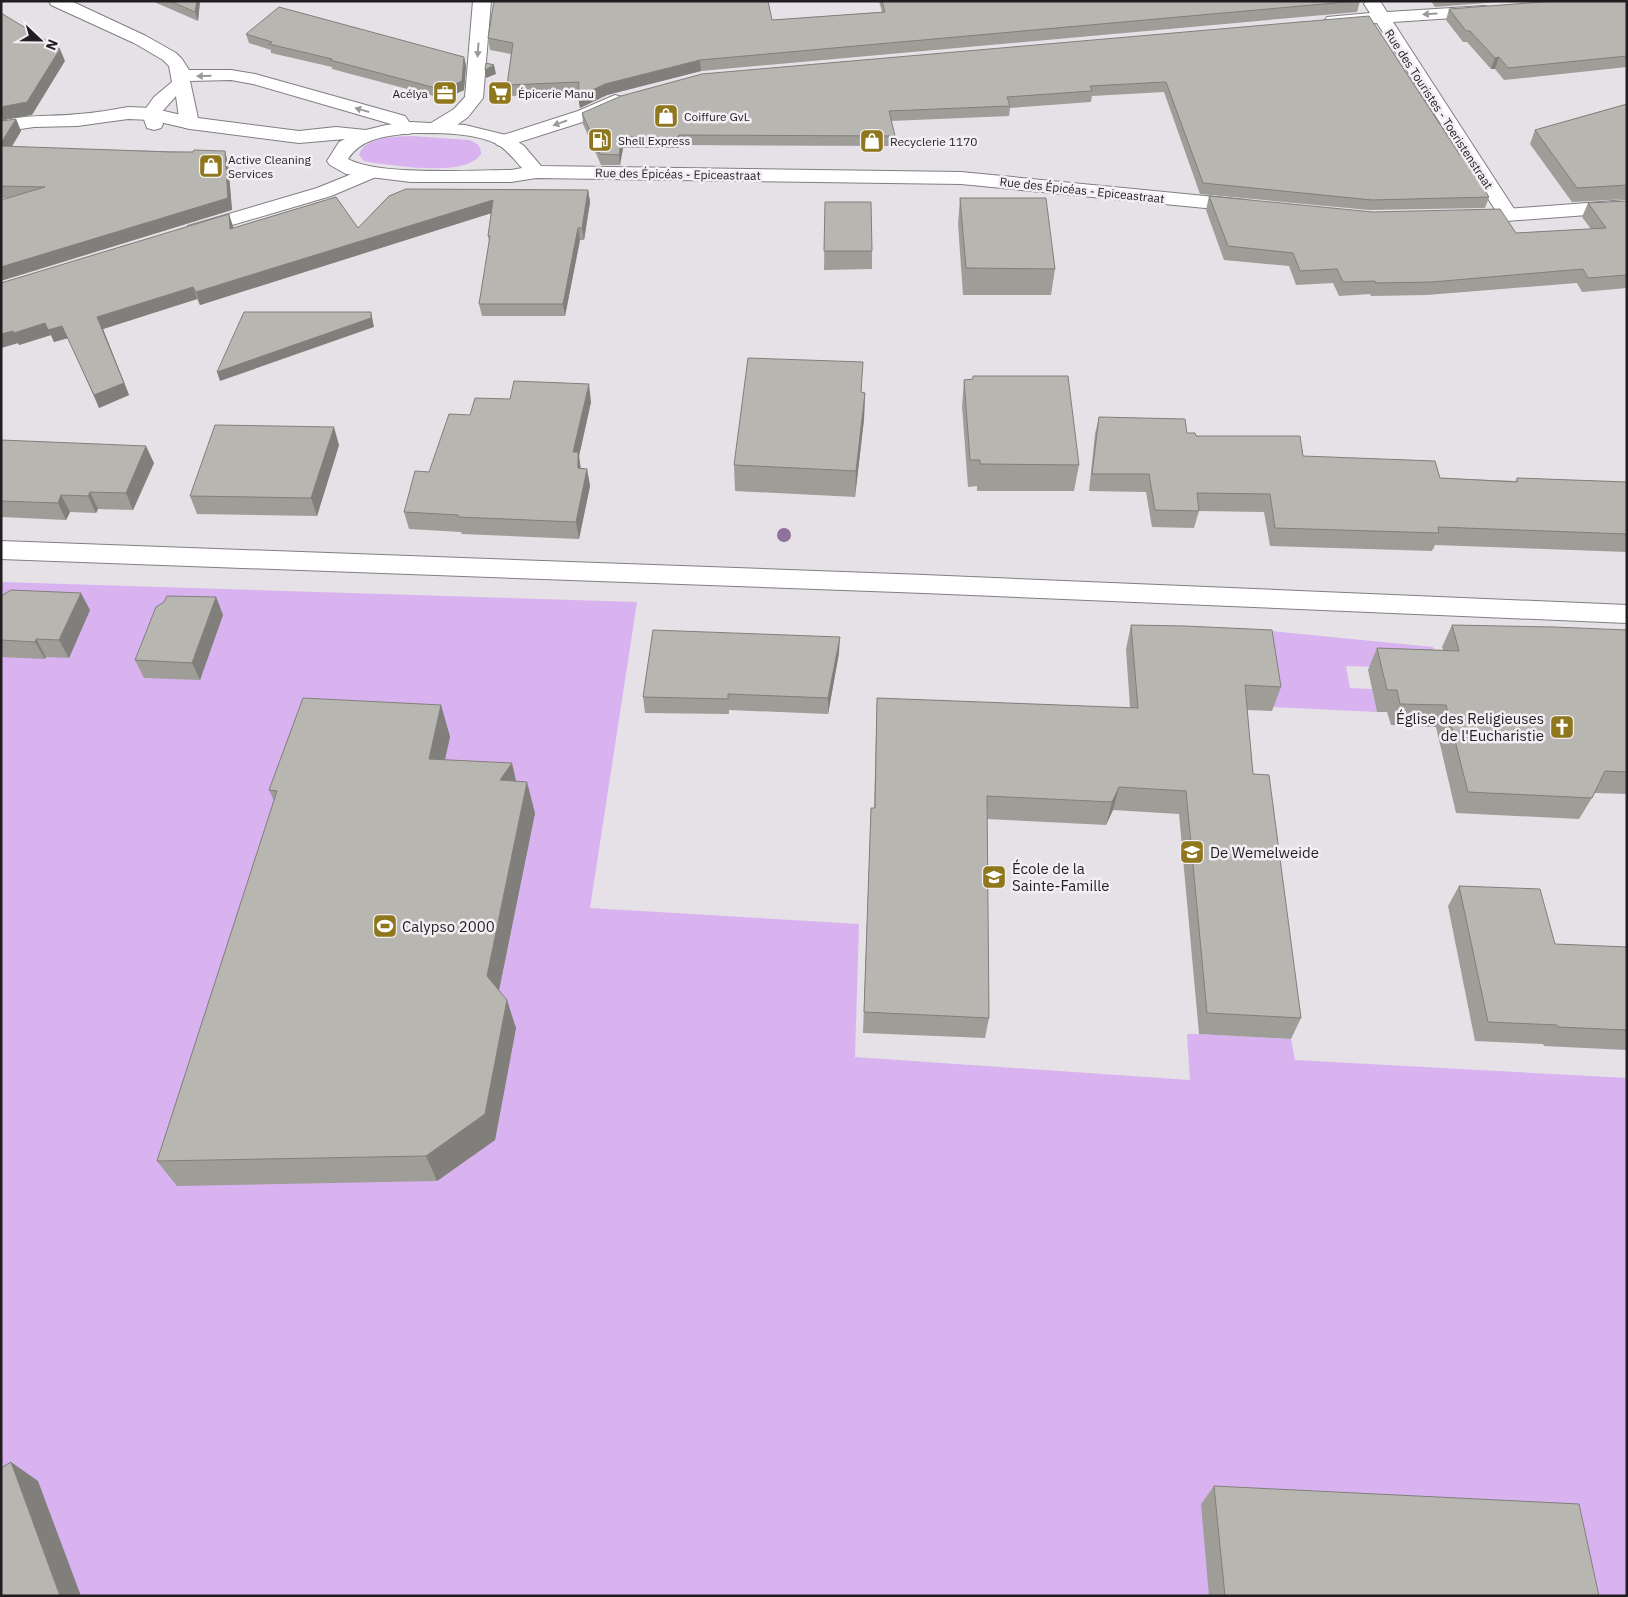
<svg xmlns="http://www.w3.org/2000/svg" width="1628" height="1597" font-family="'IBM Plex Sans',sans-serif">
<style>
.green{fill:#d8b3ef}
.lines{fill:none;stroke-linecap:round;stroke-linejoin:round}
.minor-casing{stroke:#817e83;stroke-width:2}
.tertiary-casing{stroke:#817e83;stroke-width:2}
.minor{fill:#fff;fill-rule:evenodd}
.tertiary{fill:#fff;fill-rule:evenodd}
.tree{fill:#8f729d}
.wall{fill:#9e9d97}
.shaded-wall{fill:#817f7b}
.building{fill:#b8b6b0;stroke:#817f7b}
.oneway{fill:#9b9a9b}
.labels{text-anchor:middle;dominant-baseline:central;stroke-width:5;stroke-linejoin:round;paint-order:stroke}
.far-poi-label{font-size:12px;fill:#201e21;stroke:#f2eef4;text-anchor:start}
.far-street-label{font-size:12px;fill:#201e21;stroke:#f2eef4}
.poi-label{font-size:15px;fill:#201e21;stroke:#f2eef4;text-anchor:start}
</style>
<rect width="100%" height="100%" fill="#e5e1e7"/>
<g class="green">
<path d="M 412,136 L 469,140 C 477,143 481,145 481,154 C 466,177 400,166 375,163 L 364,161 L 359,155 C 365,136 395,137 412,136 Z"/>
<polygon points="1,582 637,602 590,908 859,924 855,1057 1190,1080 1187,1034 1199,1034 1291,1039 1295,1060 1627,1078 1627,1596 1,1596"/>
<polygon points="1260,630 1433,647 1438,669 1346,666 1350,688 1372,689 1377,712 1272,707"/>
</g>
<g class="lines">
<defs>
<g id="minor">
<path d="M 49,1 L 71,1 L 146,36 L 176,53 L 182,59 L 189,70 L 231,70 L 255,74 L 405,116 L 414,129 L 412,133 C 401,136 398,132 391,124 L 253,84 L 231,80 L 190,81 L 199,123 L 197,127 L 190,129 L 183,127 L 179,118 L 176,96 L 160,114 L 163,124 L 161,128 L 154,130 L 147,128 L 142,114 L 154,97 L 172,82 L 169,66 L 163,60 L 134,43 L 51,5 Z"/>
<polygon points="473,1 491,1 483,98 468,117 457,125 438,133 431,131 429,127 431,123 454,109 465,97"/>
<polygon points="1366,1 1380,1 1387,12 1484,6 1490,7 1493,11 1490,15 1484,16 1393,22 1518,215 1515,219 1508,221 1501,219 1377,23 1333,26 1327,25 1324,21 1327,17 1370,13 1364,4"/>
<polygon points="615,95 622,97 624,101 622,105 592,119 504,147 497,145 494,141 497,137 578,111"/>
<polygon points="369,167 376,169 379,173 376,177 331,196 195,236 188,234 185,230 188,226 317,188"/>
<polygon points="1,541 924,575 1627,605 1627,623 924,593 1,559"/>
</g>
<g id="tertiary">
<path d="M 128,107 L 151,108 L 190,117 L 299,131 L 336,127 L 366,130 L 386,125 L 412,122 L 465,125 L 510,136 L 524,146 L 541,166 L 961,172 L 1246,200 L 1253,202 L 1256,206 L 1253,210 L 1246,212 L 961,184 L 536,178 L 511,182 L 411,182 L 346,174 L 330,165 L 327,161 L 339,142 L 345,139 L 299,143 L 190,129 L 151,120 L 128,119 L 77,126 L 34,127 L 7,131 L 1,129 L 1,121 C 27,114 52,117 78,114 C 95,113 111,110 128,107 ZM 412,133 C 439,133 472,132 497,144 C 507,150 515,160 522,168 L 511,170 C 473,170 378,176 348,159 C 362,137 388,136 412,133 Z"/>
<polygon points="1627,200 1627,212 1466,224 1459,222 1456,218 1459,214 1466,212"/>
</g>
</defs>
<use href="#minor" class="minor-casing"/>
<use href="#tertiary" class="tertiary-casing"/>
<use href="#minor" class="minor"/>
<use href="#tertiary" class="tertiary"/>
</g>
<circle class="tree" cx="784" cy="535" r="7"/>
<g class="wall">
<polygon points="152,1 200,1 198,21"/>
<polygon points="879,1 1360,1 1357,12 701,71 607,95 580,108 578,94 509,96 507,85 511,54 490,50 488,38 772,20 882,12"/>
<polygon points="1431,1 1511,1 1435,7"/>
<polygon points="1627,1 1627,67 1504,80 1495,69 1491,69 1467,42 1463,42 1446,20 1449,9"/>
<polygon points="1369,16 1489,197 1485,208 1369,210 1200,194 1164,92 1092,96 1091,102 1010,108 1009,116 891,121 895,136 894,146 679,145 679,148 623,148 620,165 601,165 583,124 582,113"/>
<polygon points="246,34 464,57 466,66 464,90 445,99 332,69 332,67 271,53 271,50 249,43"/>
<polygon points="1627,104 1627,199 1572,202 1530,144 1535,130"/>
<polygon points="16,119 21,131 12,147 193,152 225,151 228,164 232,210 1,198 1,121"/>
<polygon points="406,189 588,190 590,202 584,240 580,240 565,316 482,316 479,304 489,242 488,236 491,213 200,305 197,299 103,329 129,395 99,408 68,338 54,342 51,335 19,345 18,343 1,348 1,283 229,214 233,228 336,197 358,228 389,196"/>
<polygon points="1209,196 1516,233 1591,229 1582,217 1588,203 1627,201 1627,288 1582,292 1577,283 1427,295 1371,296 1370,294 1339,296 1333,283 1296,285 1289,266 1224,260 1206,210"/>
<polygon points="960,198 1055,269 1051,295 963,295 958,224"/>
<polygon points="825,202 872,251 872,269 824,270"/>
<polygon points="973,376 1079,465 1074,491 977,491 977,486 968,487 962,406 964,380 973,379"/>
<polygon points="862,392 865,393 864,419 855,497 735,491 734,465"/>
<polygon points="510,399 591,402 579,456 580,469 587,469 590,486 579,539 462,534 461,532 409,529 404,512 429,472 470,415"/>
<polygon points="1099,417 1303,456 1440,478 1516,481 1517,478 1627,482 1627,552 1435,545 1432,551 1270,546 1264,512 1199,511 1194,528 1152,527 1146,492 1089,491 1095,434"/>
<polygon points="1,440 154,463 133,510 98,509 96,513 70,512 66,520 1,517"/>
<polygon points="339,445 317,516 197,514 190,496"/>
<polygon points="1,596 90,610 69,658 46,657 45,659 1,657"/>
<polygon points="216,597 223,615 200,680 144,678 135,660 164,602"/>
<polygon points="1131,625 1281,687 1272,711 1247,710 1253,774 1301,1018 1291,1039 1199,1034 1179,814 1113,810 1106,825 987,819 989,1018 985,1038 863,1033 871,808 874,808 877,698 1130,708 1126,649"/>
<polygon points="1452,625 1627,630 1627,794 1595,793 1579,819 1456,813 1436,727 1391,725 1387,712 1377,712 1368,670 1377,648 1443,650 1442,647"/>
<polygon points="839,653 828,714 729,710 729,714 645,713 643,697"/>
<polygon points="441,705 450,737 445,759 516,781 535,813 499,990 516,1028 495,1140 437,1181 177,1186 157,1161 274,801 269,790"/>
<polygon points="1459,886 1555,944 1627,947 1627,1050 1544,1046 1543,1044 1475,1041 1448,906"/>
<polygon points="1214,1486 1599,1596 1209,1596 1201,1504"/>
</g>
<g class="shaded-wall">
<polygon points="197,1 200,1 198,21 195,12"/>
<polygon points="60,49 65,61 32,115 1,120 1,107"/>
<polygon points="464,57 466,66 464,90 445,99 443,90"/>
<polygon points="1499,57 1495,69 1491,69 1495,58"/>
<polygon points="700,60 701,71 607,95 580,108 578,97 605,84"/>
<polygon points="494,65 496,74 486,78 485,70"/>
<polygon points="16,119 21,131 4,158 1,151 1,143"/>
<polygon points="622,137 623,148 620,165 619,155"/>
<polygon points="225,151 228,164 232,210 1,281 1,267"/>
<polygon points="588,190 590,202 584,240 582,228"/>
<polygon points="493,200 495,212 200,305 196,292"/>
<polygon points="229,214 233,226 234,241 230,229"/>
<polygon points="578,228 580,240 565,316 563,304"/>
<polygon points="193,287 197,299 103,329 129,395 99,408 94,395 97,317"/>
<polygon points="371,312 374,327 220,381 217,372"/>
<polygon points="45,323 62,326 68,338 54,342 51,335 19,345 18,343 1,348 1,334"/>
<polygon points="589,384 591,402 579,456 581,470 576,469 573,452"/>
<polygon points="865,393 864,419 855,497 856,471"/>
<polygon points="334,427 339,445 317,516 311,498"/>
<polygon points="146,446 154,463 133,510 126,493"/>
<polygon points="587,469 590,486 579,539 576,522"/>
<polygon points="90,492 98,509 96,513 88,496"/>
<polygon points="61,495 70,512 66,520 58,503"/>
<polygon points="81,593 90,610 69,658 59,640"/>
<polygon points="216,597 223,615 200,680 192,663"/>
<polygon points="840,637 839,653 828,714 828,698"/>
<polygon points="36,639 46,657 45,659 35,642"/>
<polygon points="441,705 450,737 438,790 429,759"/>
<polygon points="512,763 519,794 500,780"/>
<polygon points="527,782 535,813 496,1005 487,976"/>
<polygon points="1119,787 1113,810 1106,825 1112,802"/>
<polygon points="507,1000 516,1028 495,1140 437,1181 426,1156"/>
<polygon points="11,1462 38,1481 81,1596 60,1596"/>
</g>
<g class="building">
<polygon points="170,1 197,1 195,12"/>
<polygon points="494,1 768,1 772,20 885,12 882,1 1357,1 700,60 605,84 578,97 579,82 507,85 513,43 488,38"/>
<polygon points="1555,1 1627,1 1627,56 1508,68 1499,57 1495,58 1470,31 1466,31 1449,9"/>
<polygon points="279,7 464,57 462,81 443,90 330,60 332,59 269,44 272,42 246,34"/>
<polygon points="1,13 60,49 27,102 1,107"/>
<polygon points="1369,16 1460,155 1463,154 1489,197 1372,200 1203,183 1166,82 1090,86 1092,91 1007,97 1010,106 889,111 895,136 679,135 678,137 622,137 619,155 600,154 582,113 621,96 702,74"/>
<polygon points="486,63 494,65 485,70"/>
<polygon points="1627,104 1627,185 1577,188 1535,130"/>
<polygon points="16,119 1,143 1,121"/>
<polygon points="1,146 171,152 193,152 194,150 225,151 228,198 1,267 1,200 45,187 1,186"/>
<polygon points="406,189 588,190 582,228 578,228 563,304 479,304 490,236 488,236 493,200 196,292 193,287 97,317 124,383 94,395 62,326 48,330 45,323 14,333 13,331 1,334 1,283 229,214 230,229 336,197 358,228 389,196"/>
<polygon points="1209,196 1373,212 1500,209 1516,233 1606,228 1588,203 1627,201 1627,275 1588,278 1583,269 1432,282 1375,283 1375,281 1343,282 1337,269 1300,271 1293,253 1228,246"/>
<polygon points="960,198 1046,198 1055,269 966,268"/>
<polygon points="825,202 871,202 872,251 824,251"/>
<polygon points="244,312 371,312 371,318 217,372"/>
<polygon points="748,358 863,362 861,392 865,393 856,471 734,465"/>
<polygon points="973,376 1068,376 1079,465 980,464 980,460 970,460 964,380 973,379"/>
<polygon points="514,381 589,384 573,452 578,452 578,468 587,469 576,522 458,517 458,515 404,512 415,471 429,472 449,414 470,415 475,398 510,399"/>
<polygon points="1099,417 1185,419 1187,433 1195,433 1196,436 1300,436 1303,456 1435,461 1440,478 1517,482 1517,478 1627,482 1627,534 1438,527 1439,533 1275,528 1270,494 1197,493 1199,511 1155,510 1149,474 1092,474"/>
<polygon points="215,425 334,427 311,498 190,496"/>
<polygon points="1,440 146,446 126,493 90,492 88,496 61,495 58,503 1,501"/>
<polygon points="11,590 81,593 59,640 36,639 35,642 1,640 1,596"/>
<polygon points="167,596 216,597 192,663 135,660 156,607 164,602"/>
<polygon points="1131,625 1185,626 1272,630 1281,687 1245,685 1253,774 1269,775 1301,1018 1207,1013 1186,791 1119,787 1112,802 987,796 989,1018 864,1012 871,808 875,808 877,698 1138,708"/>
<polygon points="1452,625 1554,627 1627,630 1627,772 1605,771 1592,798 1468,792 1446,705 1400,704 1397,690 1387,690 1377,648 1459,651"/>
<polygon points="653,630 840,637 828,698 728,694 728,699 643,697"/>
<polygon points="303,698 441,705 429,759 512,763 500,780 527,782 487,976 507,1000 485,1114 426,1156 157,1161 277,791 269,790"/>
<polygon points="1459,886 1540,889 1555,944 1627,947 1627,1030 1558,1027 1557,1025 1488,1022"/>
<polygon points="11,1462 60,1596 1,1596 1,1468"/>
<polygon points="1214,1486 1579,1504 1599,1596 1225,1596"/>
</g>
<defs><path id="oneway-solid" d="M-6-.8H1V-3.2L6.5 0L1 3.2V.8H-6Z" transform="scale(1.25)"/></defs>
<g class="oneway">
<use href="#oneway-solid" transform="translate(1430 14) rotate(176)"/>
<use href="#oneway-solid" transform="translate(478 50) rotate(94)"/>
<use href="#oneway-solid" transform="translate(204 76) rotate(178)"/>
<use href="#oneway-solid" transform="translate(362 110) rotate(-164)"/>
<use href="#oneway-solid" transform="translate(560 123) rotate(161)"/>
</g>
<defs>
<symbol id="office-square" viewBox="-11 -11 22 22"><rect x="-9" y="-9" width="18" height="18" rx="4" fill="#8f771d" stroke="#f2eef4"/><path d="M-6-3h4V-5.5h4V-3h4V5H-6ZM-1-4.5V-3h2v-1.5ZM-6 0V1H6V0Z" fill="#fff"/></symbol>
<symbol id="supermarket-square" viewBox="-11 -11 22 22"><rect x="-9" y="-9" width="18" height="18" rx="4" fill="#8f771d" stroke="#f2eef4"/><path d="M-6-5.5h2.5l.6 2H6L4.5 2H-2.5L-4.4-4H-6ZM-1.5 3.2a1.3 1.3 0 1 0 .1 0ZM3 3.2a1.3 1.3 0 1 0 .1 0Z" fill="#fff"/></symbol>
<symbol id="shop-square" viewBox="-11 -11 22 22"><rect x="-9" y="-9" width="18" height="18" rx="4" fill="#8f771d" stroke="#f2eef4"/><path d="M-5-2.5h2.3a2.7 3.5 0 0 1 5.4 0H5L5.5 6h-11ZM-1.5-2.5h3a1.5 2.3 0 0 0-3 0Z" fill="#fff"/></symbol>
<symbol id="fuel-square" viewBox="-11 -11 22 22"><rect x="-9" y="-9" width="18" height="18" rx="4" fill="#8f771d" stroke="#f2eef4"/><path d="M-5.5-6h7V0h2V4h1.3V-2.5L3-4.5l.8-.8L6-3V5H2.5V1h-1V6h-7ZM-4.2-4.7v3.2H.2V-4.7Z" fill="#fff"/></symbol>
<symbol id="church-square" viewBox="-11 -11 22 22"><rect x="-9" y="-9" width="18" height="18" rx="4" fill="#8f771d" stroke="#f2eef4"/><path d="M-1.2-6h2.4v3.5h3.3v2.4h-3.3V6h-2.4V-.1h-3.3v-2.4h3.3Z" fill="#fff"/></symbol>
<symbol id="school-square" viewBox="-11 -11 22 22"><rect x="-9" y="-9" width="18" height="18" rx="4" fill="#8f771d" stroke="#f2eef4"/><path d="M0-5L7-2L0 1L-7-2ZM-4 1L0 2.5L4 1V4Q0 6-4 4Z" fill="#fff"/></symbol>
<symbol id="stadium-square" viewBox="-11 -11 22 22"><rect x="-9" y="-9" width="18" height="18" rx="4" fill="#8f771d" stroke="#f2eef4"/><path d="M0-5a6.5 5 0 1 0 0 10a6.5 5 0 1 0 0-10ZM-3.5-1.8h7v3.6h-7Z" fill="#fff"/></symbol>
</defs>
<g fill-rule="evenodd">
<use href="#office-square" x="431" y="79" width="28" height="28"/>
<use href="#supermarket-square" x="486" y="79" width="28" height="28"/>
<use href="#shop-square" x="652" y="102" width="28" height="28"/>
<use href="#fuel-square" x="586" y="126" width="28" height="28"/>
<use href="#shop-square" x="858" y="127" width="28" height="28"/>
<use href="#shop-square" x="197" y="152" width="28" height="28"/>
<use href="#church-square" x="1548" y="713" width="28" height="28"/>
<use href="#school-square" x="1178" y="838" width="28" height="28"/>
<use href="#school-square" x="980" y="863" width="28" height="28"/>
<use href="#stadium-square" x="371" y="912" width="28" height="28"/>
</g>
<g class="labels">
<g class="far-poi-label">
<text x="428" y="93" text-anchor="end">Acélya</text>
<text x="518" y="93">Épicerie Manu</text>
<text x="684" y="116">Coiffure GvL</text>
<text x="618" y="140">Shell Express</text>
<text x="890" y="141">Recyclerie 1170</text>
<text x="228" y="159">Active Cleaning<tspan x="228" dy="14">Services</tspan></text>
</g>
<g class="far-street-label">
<text transform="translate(1439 109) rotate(57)">Rue des Touristes - Toeristenstraat</text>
<text transform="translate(678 174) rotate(1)">Rue des Épicéas - Epiceastraat</text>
<text transform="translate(1082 190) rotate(6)">Rue des Épicéas - Epiceastraat</text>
</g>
<g class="poi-label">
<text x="1544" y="718" text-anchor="end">Église des Religieuses<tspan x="1544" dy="17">de l'Eucharistie</tspan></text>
<text x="1210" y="852">De Wemelweide</text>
<text x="1012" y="868">École de la<tspan x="1012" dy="17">Sainte-Famille</tspan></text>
<text x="402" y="926">Calypso 2000</text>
</g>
</g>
<rect width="1628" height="1597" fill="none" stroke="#201e21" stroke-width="5"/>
<g transform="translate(40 40) rotate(112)" stroke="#f2eef4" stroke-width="4" paint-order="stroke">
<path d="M0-4L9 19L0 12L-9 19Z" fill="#201e21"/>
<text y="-8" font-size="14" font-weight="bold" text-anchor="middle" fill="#201e21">N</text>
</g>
</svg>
